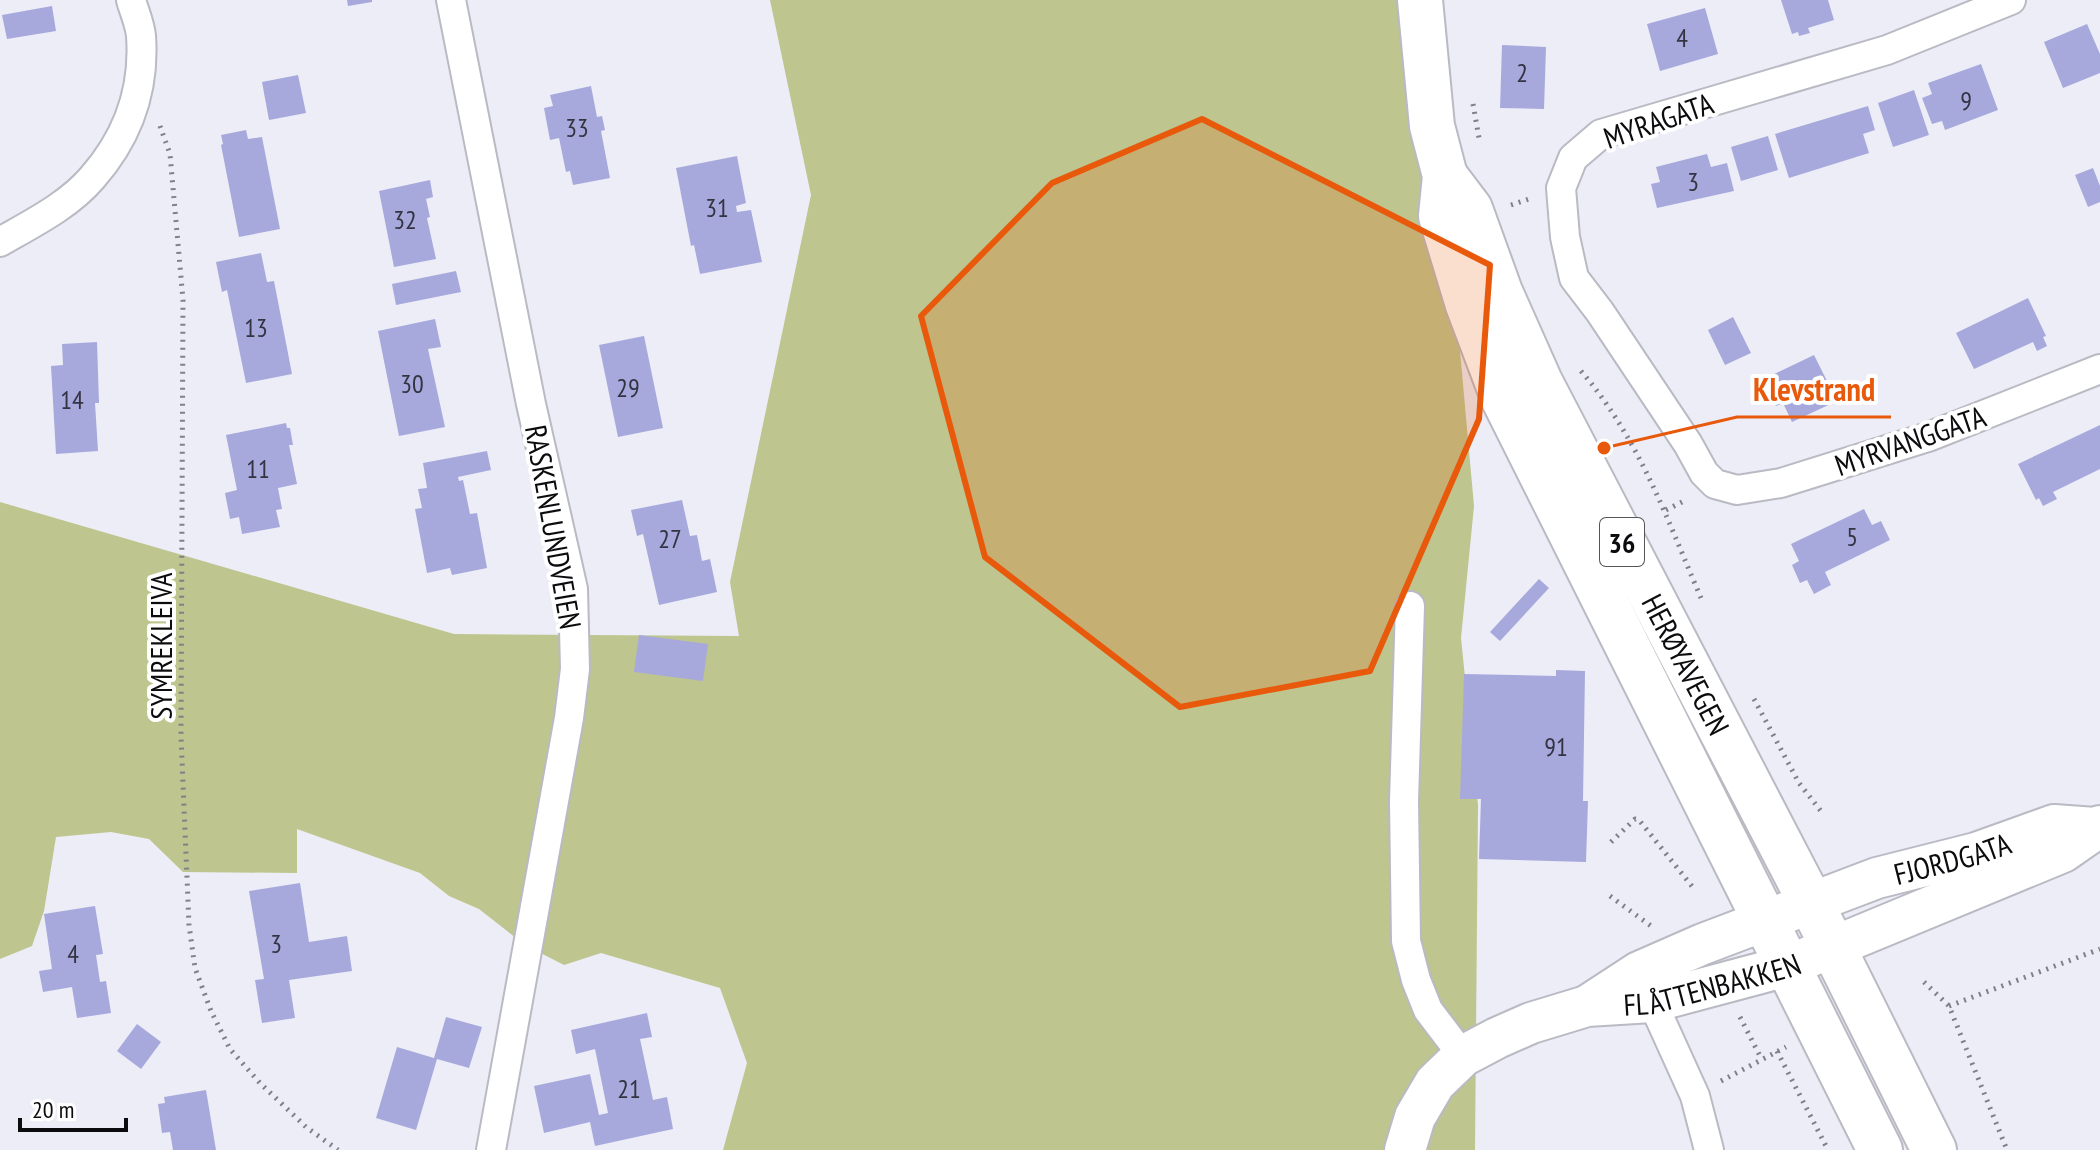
<svg xmlns="http://www.w3.org/2000/svg" width="2100" height="1150" font-family="'PT Sans Narrow',sans-serif">
<style>
.forest{fill:#bec58e}
.building{fill:#a7a9dc}
.lines{fill:none;stroke-linecap:round;stroke-linejoin:round}
.street-casing{stroke:#b9bac3;stroke-width:32}
.secondary-casing{stroke:#b9bac3;stroke-width:44}
.highway-casing{stroke:#b9bac3;stroke-width:48}
.path{stroke:#808187;stroke-width:5;stroke-dasharray:2 6;stroke-linecap:butt}
.street{stroke:#fff;stroke-width:28}
.secondary{stroke:#fff;stroke-width:40}
.highway{stroke:#fff;stroke-width:44}
.marked{fill:#e8590c;fill-opacity:0.2;stroke:#e8590c;stroke-width:6;stroke-linejoin:round}
.labels{text-anchor:middle;dominant-baseline:central;stroke-width:8;stroke-linejoin:round;paint-order:stroke}
.number-label{font-size:26px;fill:#333342}
.shield{fill:#fff;stroke:#555557;stroke-width:2}
.shield-label{font-size:28px;font-weight:bold;fill:#0c0c0f}
.street-label{font-size:30px;fill:#0c0c0f;stroke:#fff}
.leader{fill:none;stroke:#e8590c;stroke-width:3}
.callout-dot{fill:#e8590c;stroke:#fff;stroke-width:3}
.callout-label{font-size:32px;text-anchor:middle;font-weight:bold;fill:#e8590c;stroke:#fff;stroke-width:8;stroke-linejoin:round;paint-order:stroke}
</style>
<rect width="100%" height="100%" fill="#ecedf6"/>
<polygon class="forest" points="770,0 1423,0 1452,262 1474,506 1461,638 1478,805 1475,1150 723,1150 747,1063 720,988 601,953 564,965 525,945 479,909 449,896 420,873 297,829 297,873 183,872 149,839 111,832 56,837 44,911 32,946 0,959 0,502 454,634 739,636 730,582 811,195"/>
<g class="building">
<polygon points="347,0 372,0 372,2 348,6"/>
<polygon points="1781,0 1828,0 1834,20 1808,28 1810,33 1799,36 1798,32 1792,34"/>
<polygon points="52,6 56,31 7,39 2,15"/>
<polygon points="1705,8 1718,54 1660,71 1647,24"/>
<polygon points="2087,24 2100,54 2100,73 2063,88 2044,42"/>
<polygon points="1502,45 1546,47 1544,109 1500,108"/>
<polygon points="1981,64 1998,110 1945,130 1942,121 1932,124 1922,98 1932,94 1928,83"/>
<polygon points="298,75 306,113 269,120 262,82"/>
<polygon points="591,86 597,117 602,116 605,130 601,131 610,178 573,185 570,171 566,172 559,138 550,140 544,108 553,106 550,95"/>
<polygon points="1914,90 1929,135 1893,147 1878,103"/>
<polygon points="1868,106 1875,130 1863,134 1869,153 1789,178 1775,134"/>
<polygon points="246,130 248,139 262,137 280,229 239,237 221,145 223,144 221,135"/>
<polygon points="1768,136 1778,170 1741,181 1731,147"/>
<polygon points="1707,154 1711,167 1727,163 1734,191 1657,208 1651,184 1660,182 1656,167"/>
<polygon points="737,156 746,203 736,206 737,212 751,210 762,262 700,274 694,245 691,246 676,168"/>
<polygon points="2093,168 2100,186 2100,202 2088,207 2075,175"/>
<polygon points="430,180 433,197 426,199 430,217 427,218 436,259 394,267 379,191"/>
<polygon points="261,253 267,282 274,281 292,374 246,383 227,290 222,292 216,262"/>
<polygon points="456,271 461,292 396,305 392,284"/>
<polygon points="2028,298 2046,336 2043,337 2047,346 2037,351 2033,342 1974,369 1956,333"/>
<polygon points="1733,317 1751,353 1725,365 1708,330"/>
<polygon points="435,319 441,347 428,349 445,427 399,436 378,331"/>
<polygon points="644,336 663,428 618,437 599,345"/>
<polygon points="97,342 99,403 95,403 98,451 56,454 51,366 63,365 62,344"/>
<polygon points="1814,355 1837,401 1792,422 1783,403 1776,406 1766,384 1772,380 1770,376"/>
<polygon points="286,423 287,428 290,428 293,445 289,445 297,484 278,488 282,509 276,510 280,527 242,534 239,517 230,519 225,493 237,490 226,435"/>
<polygon points="2100,425 2100,469 2053,492 2057,499 2043,506 2039,498 2036,500 2018,464"/>
<polygon points="487,451 491,470 458,477 459,481 463,480 470,514 477,513 487,568 452,575 450,568 427,573 415,509 422,508 418,489 427,488 423,463"/>
<polygon points="682,500 690,536 697,535 702,561 710,559 717,592 659,605 643,534 637,536 631,510"/>
<polygon points="1864,509 1872,525 1881,521 1890,540 1825,572 1831,585 1814,594 1807,580 1800,583 1792,565 1799,561 1791,544"/>
<polygon points="1539,579 1549,588 1500,641 1490,632"/>
<polygon points="639,635 708,644 703,681 634,672"/>
<polygon points="1556,670 1585,671 1583,801 1588,801 1586,862 1479,859 1481,799 1460,799 1464,674 1556,676"/>
<polygon points="300,883 309,942 347,936 352,971 289,980 295,1018 262,1023 255,980 264,979 249,891"/>
<polygon points="95,906 103,954 96,955 100,982 106,981 111,1013 77,1018 72,987 43,992 39,971 52,969 44,914"/>
<polygon points="647,1013 652,1037 640,1039 653,1100 667,1097 673,1129 595,1146 590,1122 544,1133 534,1086 590,1074 599,1115 608,1113 595,1049 576,1054 571,1030"/>
<polygon points="446,1017 482,1027 469,1068 437,1059 416,1130 376,1118 397,1047 434,1058"/>
<polygon points="137,1024 161,1042 141,1069 117,1051"/>
<polygon points="206,1090 216,1150 173,1150 170,1132 162,1133 158,1104 165,1103 164,1097"/>
</g>
<g class="lines">
<defs>
<g id="street">
<polyline points="451,0 531,404 573,589 575,669 569,718 491,1150"/>
<polyline points="2011,0 1887,50 1601,134 1573,158 1561,188 1565,237 1574,278 1600,312 1688,444 1704,473 1715,484 1737,490 1781,483 1928,437 2100,369"/>
<path d="M 0,242 C 31,224 68,206 92,178 C 128,137 145,91 141,36 C 140,24 134,11 131,0"/>
<polyline points="1410,606 1404,801 1406,941 1416,980 1428,1010 1463,1056"/>
<polyline points="1646,988 1695,1096 1709,1150"/>
</g>
<g id="secondary">
<path id="s1" d="M 1590,1004 L 1639,972 L 1703,944 L 1877,878 L 1976,853 L 2054,825 L 2095,828"/>
<path id="s2" d="M 1405,1150 L 1415,1117 L 1435,1083 L 1463,1056 L 1497,1038 L 1531,1023 L 1587,1006 L 1652,1002 L 1787,966 L 2063,852 L 2100,826"/>
</g>
<g id="highway">
<polyline points="1420,0 1432,126 1445,176 1441,216 1468,305 1504,400 1880,1150"/>
<path id="s3" d="M 1445,176 L 1470,209 L 1500,292 L 1540,382 L 1811,903 L 1934,1150"/>
</g>
</defs>
<use href="#street" class="street-casing"/>
<use href="#secondary" class="secondary-casing"/>
<use href="#highway" class="highway-casing"/>
<g class="path">
<polyline points="1473,104 1479,138"/>
<polyline points="160,126 170,154 183,300 181,736 189,925 195,968 211,1011 230,1049 260,1083 306,1127 338,1150"/>
<polyline points="1511,205 1532,198"/>
<path d="M 1581,371 C 1640,440 1666,517 1701,598"/>
<polyline points="1666,510 1686,500"/>
<polyline points="1754,699 1799,783 1824,815"/>
<polyline points="1611,842 1635,819 1639,820 1695,890"/>
<polyline points="1610,896 1651,926"/>
<polyline points="1924,982 1949,1006 2007,1150"/>
<polyline points="1949,1006 2100,949"/>
<polyline points="1740,1017 1761,1058"/>
<polyline points="1777,1051 1828,1150"/>
<polyline points="1721,1081 1786,1047"/>
</g>
<use href="#street" class="street"/>
<use href="#secondary" class="secondary"/>
<use href="#highway" class="highway"/>
</g>
<path class="marked" d="M 1202,119 L 1490,265 L 1479,419 L 1370,671 L 1180,707 L 985,557 L 921,316 L 1052,183 Z"/>
<g class="labels">
<g class="number-label">
<text x="1682" y="37">4</text>
<text x="1522" y="72">2</text>
<text x="1966" y="100">9</text>
<text x="577" y="127">33</text>
<text x="1693" y="181">3</text>
<text x="717" y="207">31</text>
<text x="405" y="219">32</text>
<text x="256" y="327">13</text>
<text x="412" y="383">30</text>
<text x="628" y="387">29</text>
<text x="72" y="399">14</text>
<text x="258" y="468">11</text>
<text x="1852" y="536">5</text>
<text x="670" y="538">27</text>
<text x="1556" y="746">91</text>
<text x="276" y="943">3</text>
<text x="73" y="953">4</text>
<text x="629" y="1088">21</text>
</g>
<rect class="shield" x="1600" y="518" width="44" height="48" rx="6"/>
<g class="shield-label">
<text x="1622" y="542">36</text>
</g>
<g class="street-label">
<text transform="translate(1658 120) rotate(-19)">MYRAGATA</text>
<text transform="translate(1910 440) rotate(-19)">MYRVANGGATA</text>
<text transform="translate(554 527) rotate(80)">RASKENLUNDVEIEN</text>
<text transform="translate(160 646) rotate(-90)">SYMREKLEIVA</text>
<text stroke="none"><textPath href="#s3" startOffset="546">HERØYAVEGEN</textPath></text>
<text stroke="none"><textPath href="#s1" startOffset="392">FJORDGATA</textPath></text>
<text stroke="none"><textPath href="#s2" startOffset="374">FLÅTTENBAKKEN</textPath></text>
</g>
</g>
<path class="leader" d="M1604 448L1737 417H1891"/>
<circle class="callout-dot" cx="1604" cy="448" r="8"/>
<g class="callout-label">
<text x="1814" y="401">Klevstrand</text>
</g>
<path d="M20 1118v12h106v-12" fill="none" stroke="#0c0c0f" stroke-width="4"/>
<text x="32" y="1118" font-size="24" fill="#0c0c0f" stroke="#ffffff" stroke-width="6" paint-order="stroke">20 m</text>
</svg>
